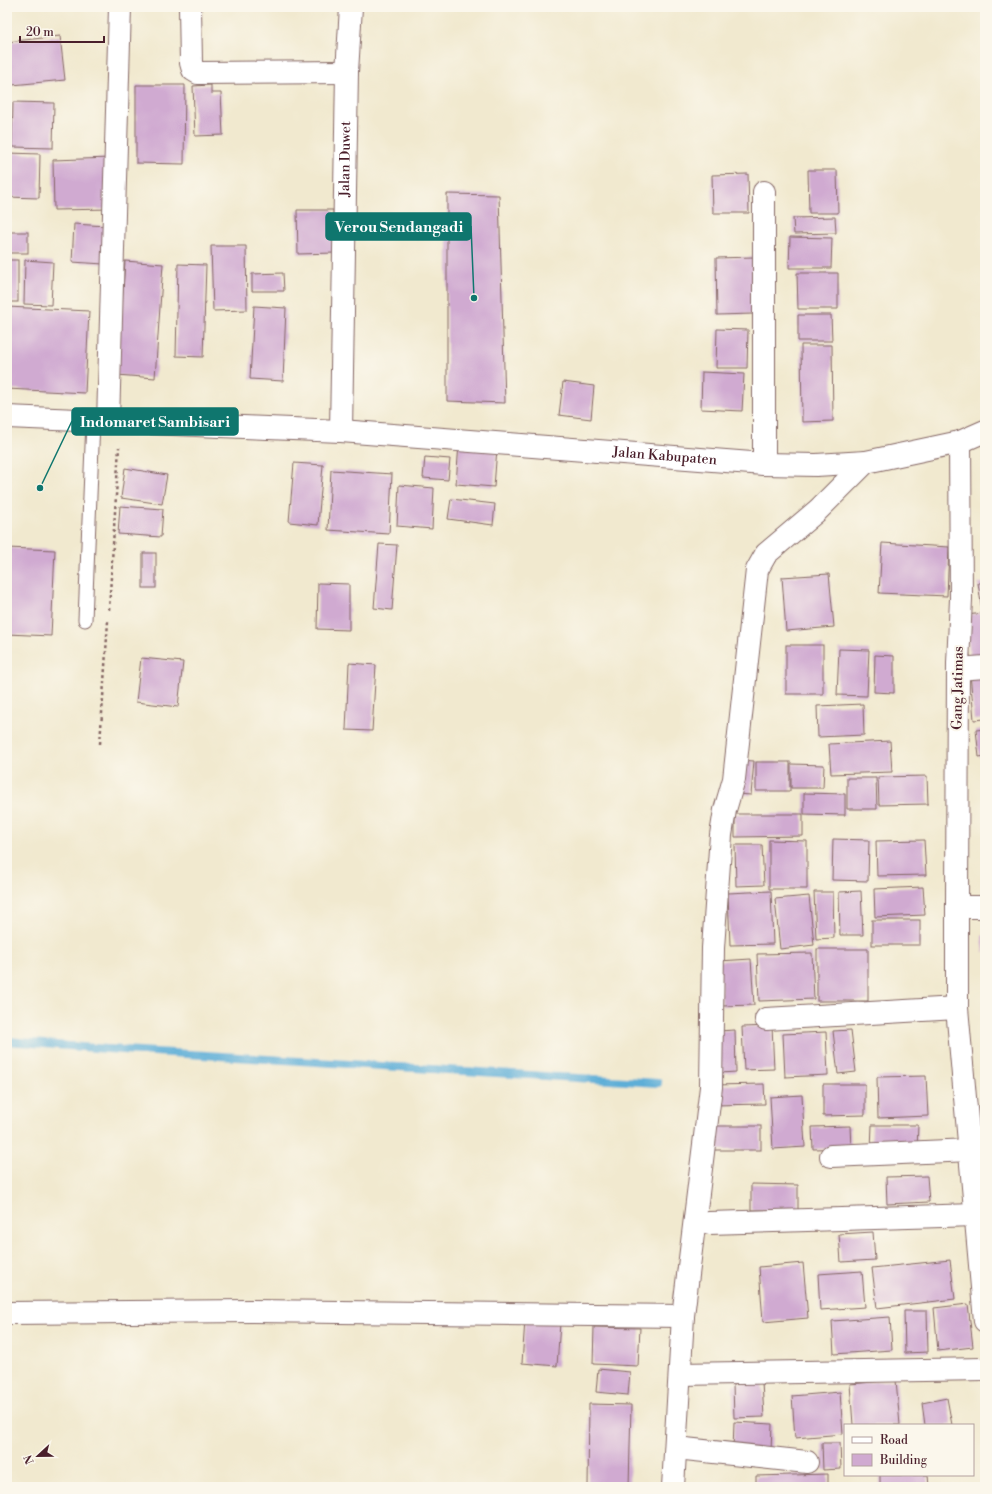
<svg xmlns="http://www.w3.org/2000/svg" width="992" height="1494" font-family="'Libre Bodoni',serif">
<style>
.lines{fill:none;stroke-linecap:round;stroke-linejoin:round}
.stream{stroke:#5daed7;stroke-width:8}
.building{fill:#d0aad1}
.lane-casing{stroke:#846664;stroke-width:15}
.street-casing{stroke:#846664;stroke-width:24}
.secondary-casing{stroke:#846664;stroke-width:24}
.path{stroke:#846664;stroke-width:2.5;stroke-dasharray:3 3;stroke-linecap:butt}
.lane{stroke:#fff;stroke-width:13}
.street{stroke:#fff;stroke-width:22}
.secondary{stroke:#fff;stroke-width:22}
.labels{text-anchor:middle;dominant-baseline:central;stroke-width:4;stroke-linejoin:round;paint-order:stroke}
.street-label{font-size:14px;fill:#4a1f2b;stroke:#fbf7ec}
.leader{fill:none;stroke:#0f766e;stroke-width:1.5}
.callout-dot{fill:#0f766e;stroke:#fbf7ec;stroke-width:1.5}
.callout{fill:#0f766e;stroke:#0f766e;stroke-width:1.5}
.callout-label{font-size:15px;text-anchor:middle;font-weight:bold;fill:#fff}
</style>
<rect width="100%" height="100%" fill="#fbf7ec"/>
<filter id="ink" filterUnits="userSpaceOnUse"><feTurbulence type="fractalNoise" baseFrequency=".025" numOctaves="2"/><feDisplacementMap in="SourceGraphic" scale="8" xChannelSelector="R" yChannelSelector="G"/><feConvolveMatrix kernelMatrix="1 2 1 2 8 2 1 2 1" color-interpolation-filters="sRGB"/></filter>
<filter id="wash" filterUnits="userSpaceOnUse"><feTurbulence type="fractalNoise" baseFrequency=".012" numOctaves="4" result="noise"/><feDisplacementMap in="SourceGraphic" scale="16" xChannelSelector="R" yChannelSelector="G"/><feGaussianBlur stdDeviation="0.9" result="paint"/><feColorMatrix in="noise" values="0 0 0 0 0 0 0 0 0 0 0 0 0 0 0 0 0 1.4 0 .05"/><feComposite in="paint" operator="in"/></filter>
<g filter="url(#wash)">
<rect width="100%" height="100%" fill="#f1e9cf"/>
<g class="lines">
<polyline class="stream" points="7,1041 107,1049 658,1083"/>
</g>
<g id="blocks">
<g class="building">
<polygon points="60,36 65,80 12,85 7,42"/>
<polygon points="136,85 185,85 184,164 136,163"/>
<polygon points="211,85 211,93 221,93 223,135 195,136 193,86"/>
<polygon points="13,102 54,103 53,148 12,147"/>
<polygon points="8,153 40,154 39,198 7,197"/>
<polygon points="111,158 112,209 54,210 53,160"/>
<polygon points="808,170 837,170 838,213 809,213"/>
<polygon points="748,174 749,213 713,213 712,175"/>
<polygon points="447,194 499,195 505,403 447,401"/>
<polygon points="297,210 333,210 334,253 298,254"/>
<polygon points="835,217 836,233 794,234 793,218"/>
<polygon points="74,224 106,226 104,264 72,262"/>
<rect x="7" y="232" width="21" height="21"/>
<polygon points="790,237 832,238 831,268 789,268"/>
<polygon points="211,246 246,246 247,310 213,311"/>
<polygon points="753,257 753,314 717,315 716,258"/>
<rect x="7" y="260" width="11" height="42"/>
<polygon points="25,260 53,262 51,305 24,304"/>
<polygon points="125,261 163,264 155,378 117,375"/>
<polygon points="178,264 206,265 203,357 176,356"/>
<polygon points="283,273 284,291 252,291 252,274"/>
<polygon points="797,273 838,273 838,309 798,309"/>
<polygon points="254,306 286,308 283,381 250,379"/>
<polygon points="7,307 89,311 85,393 7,389"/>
<polygon points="798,315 831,315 832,341 798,341"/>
<polygon points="717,329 748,330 747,368 716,368"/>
<polygon points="801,345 832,345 833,421 802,422"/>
<polygon points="702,372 744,374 742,411 701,409"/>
<polygon points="563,382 594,386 591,419 559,415"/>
<polygon points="459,444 497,448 494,487 456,484"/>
<polygon points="425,457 450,459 448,480 423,478"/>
<polygon points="294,463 323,465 318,525 289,522"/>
<polygon points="125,468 167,475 162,504 121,498"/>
<polygon points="331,470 392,474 389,534 328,530"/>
<polygon points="399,485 434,488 432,529 397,526"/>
<polygon points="451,499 495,504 493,525 448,519"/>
<polygon points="120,506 163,509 161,537 118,534"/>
<polygon points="882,543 949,547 947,596 879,593"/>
<polygon points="379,544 397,545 392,610 374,608"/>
<polygon points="7,548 55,550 51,636 7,634"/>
<rect x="143" y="553" width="13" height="35"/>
<polygon points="829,574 834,627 786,631 782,577"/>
<polygon points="318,583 349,584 349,630 317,629"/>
<polygon points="978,583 985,583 985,610 982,610"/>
<polygon points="985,613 985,663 971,664 965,615"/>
<rect x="786" y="645" width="37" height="49"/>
<polygon points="839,649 869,650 867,696 837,695"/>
<polygon points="875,655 894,656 894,693 874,692"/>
<polygon points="141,658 183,662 178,707 136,702"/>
<polygon points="349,663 376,665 372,731 346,730"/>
<polygon points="985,671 985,719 974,720 970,672"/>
<polygon points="863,704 864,735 818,737 817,706"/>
<polygon points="985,729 985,756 979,757 976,730"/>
<polygon points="890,741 892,772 831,774 829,744"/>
<polygon points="739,760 754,761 751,795 737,794"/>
<rect x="756" y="762" width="34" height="29"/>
<polygon points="791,764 824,765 823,788 791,788"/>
<polygon points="927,776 928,804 879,805 878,777"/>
<polygon points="847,778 876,778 877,809 847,809"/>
<polygon points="804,793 845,794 845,815 804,814"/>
<polygon points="735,814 803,814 803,836 735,837"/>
<polygon points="833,839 869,840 868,881 832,880"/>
<polygon points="769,840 807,841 807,889 769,889"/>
<polygon points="924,840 926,875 877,876 876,841"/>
<polygon points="735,845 762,845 764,885 736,886"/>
<polygon points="923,887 925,915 875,917 874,889"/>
<polygon points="771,891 773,944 730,945 728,893"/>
<polygon points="861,891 863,935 840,935 839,892"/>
<polygon points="814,892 833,892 834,938 816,939"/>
<polygon points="809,896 814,945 780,949 775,899"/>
<rect x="872" y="920" width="48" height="25"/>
<polygon points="985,935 985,952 984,952 982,936"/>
<rect x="817" y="949" width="51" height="52"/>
<polygon points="812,953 814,999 759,1001 757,954"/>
<polygon points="751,959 754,1005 722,1006 719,961"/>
<polygon points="772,1026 774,1069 744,1070 742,1027"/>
<polygon points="735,1030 736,1072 720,1073 718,1031"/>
<polygon points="851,1030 856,1072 838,1074 833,1031"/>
<polygon points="826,1032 828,1075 785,1077 783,1034"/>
<polygon points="926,1076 928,1116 878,1118 877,1077"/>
<polygon points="764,1084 765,1104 713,1105 713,1085"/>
<polygon points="823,1084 865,1084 865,1115 823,1116"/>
<polygon points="802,1095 805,1147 773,1149 770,1097"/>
<polygon points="872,1125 918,1125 917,1150 871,1149"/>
<rect x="709" y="1126" width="52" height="24"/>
<polygon points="850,1126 851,1148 813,1149 812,1127"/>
<polygon points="927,1176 929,1202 887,1204 886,1177"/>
<polygon points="751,1184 798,1185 798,1210 751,1210"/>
<polygon points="873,1232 875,1260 841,1262 839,1234"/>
<polygon points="950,1260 955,1299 877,1308 872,1268"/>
<polygon points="803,1263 808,1318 763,1322 759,1267"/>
<polygon points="862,1271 865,1307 820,1310 818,1274"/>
<polygon points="968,1304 973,1347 938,1351 934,1308"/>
<polygon points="904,1311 927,1311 928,1352 905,1353"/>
<polygon points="890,1317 892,1350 834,1354 832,1321"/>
<polygon points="525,1320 560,1323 557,1366 522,1363"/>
<polygon points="594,1327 640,1328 638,1366 593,1364"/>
<polygon points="598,1369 630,1372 628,1395 596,1392"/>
<polygon points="896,1380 900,1425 853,1425 850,1384"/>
<polygon points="762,1382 764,1417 734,1418 733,1384"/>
<polygon points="840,1392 843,1434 795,1438 792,1396"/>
<polygon points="947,1398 952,1425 925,1425 922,1403"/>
<polygon points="589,1404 631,1405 629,1487 588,1487"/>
<polygon points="734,1422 772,1424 771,1452 733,1450"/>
<polygon points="822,1443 840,1443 841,1469 823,1470"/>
<polygon points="828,1474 828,1487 756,1487 756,1476"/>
<polygon points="880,1475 928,1475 929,1487 880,1487"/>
</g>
</g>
</g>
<g filter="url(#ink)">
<use href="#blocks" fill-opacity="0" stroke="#846664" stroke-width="1"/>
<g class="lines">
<defs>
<polyline id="lane" points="85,620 93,421"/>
<g id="street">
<polyline points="190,7 191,63 193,70 198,73 347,72"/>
<polyline points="764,192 764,464"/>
<polyline points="108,422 120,7"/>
<path id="s1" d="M 341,431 L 347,72 L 351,7"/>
<polyline points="960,442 961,599 958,663 957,907 985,907"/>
<polyline points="958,669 985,667"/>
<polyline points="957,907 957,1008 985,1321"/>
<polyline points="766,1019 957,1008"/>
<polyline points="831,1156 971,1150"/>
<polyline points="709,1223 976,1215"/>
<polyline points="7,1313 252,1311 683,1316"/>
<polyline points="680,1374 985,1369"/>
<polyline points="676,1448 807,1462"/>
<polyline points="673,1487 683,1316 711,1087 713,948 721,835 725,810 734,779 757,570 766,554 818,510 866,462"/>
</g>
<g id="secondary">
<path id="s2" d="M 7,417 L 341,431 L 764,464 L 816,465 L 866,462 L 960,442 L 985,431"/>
</g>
</defs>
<use href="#lane" class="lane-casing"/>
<use href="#street" class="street-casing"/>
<use href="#secondary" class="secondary-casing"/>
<g class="path">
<polyline points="109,610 119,447"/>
<polyline points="100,744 108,621"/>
</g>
<use href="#lane" class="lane"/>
<use href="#street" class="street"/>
<use href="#secondary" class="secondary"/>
</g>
</g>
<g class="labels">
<g class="street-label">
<text stroke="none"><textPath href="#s1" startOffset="272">Jalan Duwet</textPath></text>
<text stroke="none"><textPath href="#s2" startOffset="659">Jalan Kabupaten</textPath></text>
<text transform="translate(958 688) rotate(-89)">Gang Jatimas</text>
</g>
</g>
<path class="leader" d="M474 298L471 226M40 488L72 421"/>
<g class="callout-dot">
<circle cx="474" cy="298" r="4"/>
<circle cx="40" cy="488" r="4"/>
</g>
<g class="callout">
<rect x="326" y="213" width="145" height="27" rx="4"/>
<rect x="72" y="408" width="166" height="27" rx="4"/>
</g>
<g class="callout-label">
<text x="399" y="232">Verou Sendangadi</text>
<text x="155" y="427">Indomaret Sambisari</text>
</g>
<rect width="992" height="1494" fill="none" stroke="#fbf7ec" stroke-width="24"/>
<rect x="844" y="1424" width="130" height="52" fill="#fbf7ec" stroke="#b4a19f"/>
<rect x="852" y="1437" width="20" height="6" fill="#ffffff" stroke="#b4a19f"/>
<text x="880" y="1444" font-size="12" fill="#4a1f2b">Road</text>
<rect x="852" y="1454" width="20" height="12" fill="#d0aad1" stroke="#b4a19f"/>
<text x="880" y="1464" font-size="12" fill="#4a1f2b">Building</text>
<g transform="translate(38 1456) rotate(248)" stroke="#fbf7ec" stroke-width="3" paint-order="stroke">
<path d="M0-3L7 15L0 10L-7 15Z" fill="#4a1f2b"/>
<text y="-6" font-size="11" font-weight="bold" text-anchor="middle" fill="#4a1f2b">N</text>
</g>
<path d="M20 36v6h84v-6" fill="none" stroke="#4a1f2b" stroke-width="2"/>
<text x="26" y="36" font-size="12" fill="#4a1f2b" stroke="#fbf7ec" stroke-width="3" paint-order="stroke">20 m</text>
</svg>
